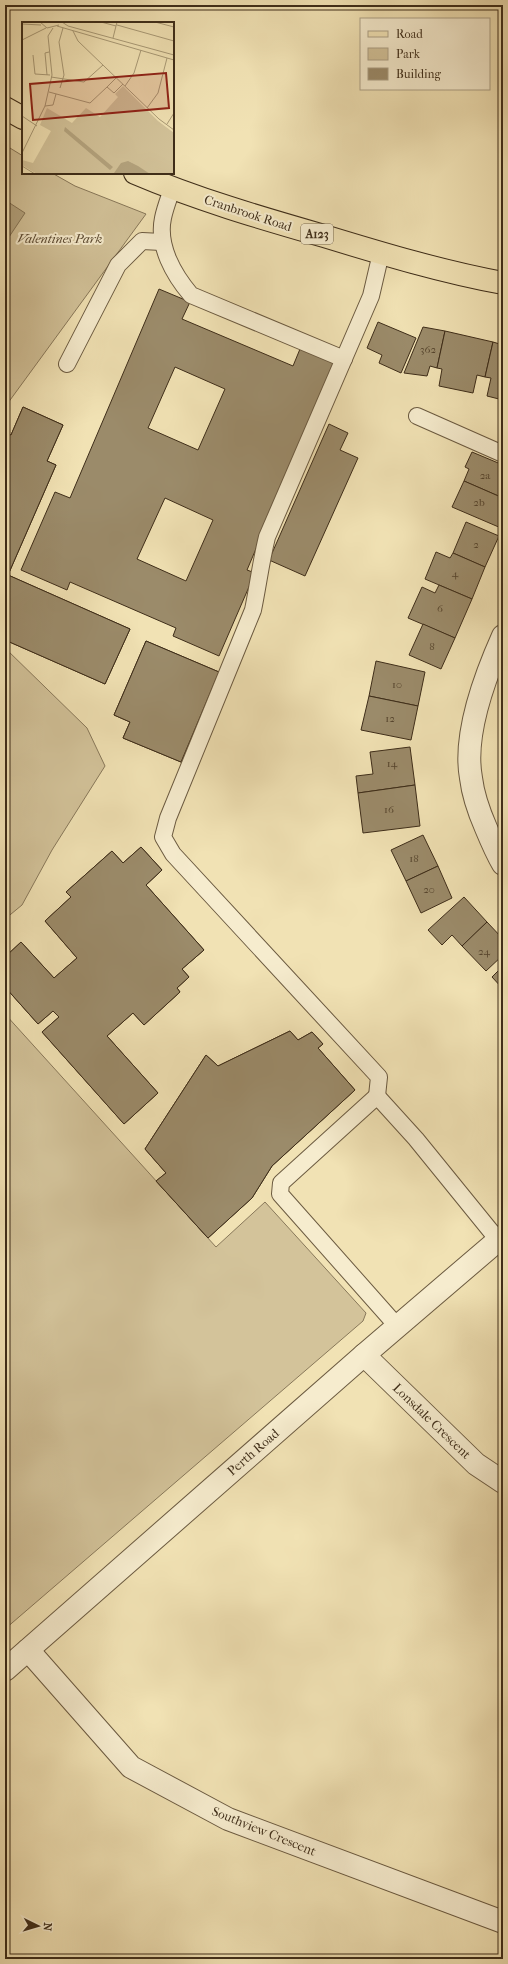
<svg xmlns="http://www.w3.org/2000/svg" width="508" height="1964" font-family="'IM FELL French Canon',serif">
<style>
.green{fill:#d3c39a;stroke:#88785a}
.water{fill:#b4a47f;stroke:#857456}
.building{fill:#9b8b6a;stroke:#3e2d19;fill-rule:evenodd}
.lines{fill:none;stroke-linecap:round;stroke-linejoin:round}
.lane-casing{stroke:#6b5a40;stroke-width:18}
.street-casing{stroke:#6b5a40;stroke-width:24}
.primary-casing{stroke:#3e2d19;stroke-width:24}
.lane{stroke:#f6ecce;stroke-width:16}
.street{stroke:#f6ecce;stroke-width:22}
.primary{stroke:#f1e2b4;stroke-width:22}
.labels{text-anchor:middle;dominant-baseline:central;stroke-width:4;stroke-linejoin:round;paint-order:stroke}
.number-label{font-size:11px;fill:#55442d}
.shield{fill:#f6ecce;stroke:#75664f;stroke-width:1}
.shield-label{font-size:12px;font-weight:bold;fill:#3e2d19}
.street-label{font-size:13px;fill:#3e2d19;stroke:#f6ecce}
.park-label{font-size:13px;font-style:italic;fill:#5c4b33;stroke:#f6ecce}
.inset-road{fill:none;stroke:#a99a76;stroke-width:1}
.view{fill:#8f2418;fill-opacity:0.15;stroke:#8f2418;stroke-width:2}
.inset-edge{fill:none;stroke:#3e2d19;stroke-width:2}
</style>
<rect width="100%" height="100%" fill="#f1e2b4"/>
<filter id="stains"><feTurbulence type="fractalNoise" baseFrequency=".005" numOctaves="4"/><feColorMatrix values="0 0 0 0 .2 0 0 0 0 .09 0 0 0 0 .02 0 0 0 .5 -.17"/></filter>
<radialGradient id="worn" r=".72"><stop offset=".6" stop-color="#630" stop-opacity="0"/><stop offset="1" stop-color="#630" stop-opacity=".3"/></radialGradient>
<g class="green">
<polygon points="5,145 23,156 23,173 52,173 75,186 146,214 5,407"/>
<polygon points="5,648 87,728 105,766 52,850 22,905 5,919"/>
<polygon points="5,1014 216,1247 265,1202 366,1313 363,1321 5,1629"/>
</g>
<polygon class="water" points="5,200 25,213 5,243"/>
<g class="building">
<path d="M 159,289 L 190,302 L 182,319 L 293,366 L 300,349 L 335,363 L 247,570 L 255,573 L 219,656 L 173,636 L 176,628 L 70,582 L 67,590 L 21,570 L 55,492 L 70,498 ZM 175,367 L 225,389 L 198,450 L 148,428 ZM 165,498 L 213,520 L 186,581 L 137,559 Z"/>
<polygon points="378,322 416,338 401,373 379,363 382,355 367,348"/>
<polygon points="423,327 445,331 437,368 430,366 427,376 404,373"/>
<polygon points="445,331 493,342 485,377 477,375 473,393 439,386 442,369 437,368"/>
<polygon points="493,342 503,345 503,400 487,396 491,378 485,377"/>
<polygon points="23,407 63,425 47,461 56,465 8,575 130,629 105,684 5,640 5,610 8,604 5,603 5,433 11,435"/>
<polygon points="23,407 63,425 47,461 56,465 8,575 130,629 105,684 5,640 5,610 8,604 5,603 5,433 11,435"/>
<polygon points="329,424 348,433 340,450 358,458 305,576 269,560"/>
<polygon points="472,452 503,465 503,498 464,481 469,469 465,467"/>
<polygon points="464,481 503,498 503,525 501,528 452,507"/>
<polygon points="466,522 499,536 485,567 453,553"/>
<polygon points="436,552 450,558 453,553 485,567 472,599 425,579"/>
<polygon points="439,585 472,599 455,638 408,618 422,587 435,593"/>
<polygon points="423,624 455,638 441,669 409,655"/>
<polygon points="146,641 219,672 181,762 123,738 130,722 114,715"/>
<polygon points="146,641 219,672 181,762 123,738 130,722 114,715"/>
<polygon points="376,661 425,672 418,706 369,696"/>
<polygon points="369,696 418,706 411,740 361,730"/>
<polygon points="410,747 415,785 358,793 356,776 373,774 370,752"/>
<polygon points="415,785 420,826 363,833 358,793"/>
<polygon points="423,835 438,866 406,881 391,850"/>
<polygon points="141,847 162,870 146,885 204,950 182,969 189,977 177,988 180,992 144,1025 133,1013 107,1036 158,1093 124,1124 42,1032 59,1017 53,1011 38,1024 5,987 5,957 21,942 54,978 77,958 45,921 71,897 66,892 112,851 123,863"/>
<polygon points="141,847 162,870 146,885 204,950 182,969 189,977 177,988 180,992 144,1025 133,1013 107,1036 158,1093 124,1124 42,1032 59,1017 53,1011 38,1024 5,987 5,957 21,942 54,978 77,958 45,921 71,897 66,892 112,851 123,863"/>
<polygon points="438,866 452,898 421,913 406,881"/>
<polygon points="464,897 487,922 462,946 452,935 442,945 428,930"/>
<polygon points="487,922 503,939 503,955 486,971 462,946"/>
<polygon points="503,966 503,989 492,977"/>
<polygon points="290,1031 298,1040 312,1032 323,1044 318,1048 355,1090 272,1166 252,1198 208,1238 156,1181 166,1173 145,1149 206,1055 218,1066"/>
<polygon points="290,1031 298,1040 312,1032 323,1044 318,1048 355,1090 272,1166 252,1198 208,1238 156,1181 166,1173 145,1149 206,1055 218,1066"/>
</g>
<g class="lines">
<defs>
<g id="lane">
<path d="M 172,189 C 169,198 165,208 163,218 C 157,246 174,275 191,295 L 344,359"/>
<polyline points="67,364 118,265 142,241 162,242"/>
<polyline points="417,416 503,454"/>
<path d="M 377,1096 L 379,1077 L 173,854 L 163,837 L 168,818 L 253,610 C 258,586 261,561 267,537 L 371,296 L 381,253"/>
<polyline points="397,1326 280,1194 281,1183 377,1096 416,1139 498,1240"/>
</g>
<g id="street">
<path d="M 503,636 C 486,674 463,735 471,778 C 473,795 479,812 486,828 C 491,840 496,852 503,864"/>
<polyline points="364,1355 476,1464 503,1482"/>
<polyline points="28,1650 131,1767 228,1819 503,1922"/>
<polyline points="5,1670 364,1355 503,1236"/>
</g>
<g id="primary">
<polyline points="5,108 23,118"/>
<path d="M 135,173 C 196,199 261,218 324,236 C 383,254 443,272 503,283"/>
</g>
</defs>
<use href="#lane" class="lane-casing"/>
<use href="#street" class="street-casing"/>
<use href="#primary" class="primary-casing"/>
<use href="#lane" class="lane"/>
<use href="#street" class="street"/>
<use href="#primary" class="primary"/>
</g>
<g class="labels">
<g class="number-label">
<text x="428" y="349">362</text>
<text x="485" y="475">2a</text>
<text x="479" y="502">2b</text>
<text x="476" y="544">2</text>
<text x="455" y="573">4</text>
<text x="440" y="608">6</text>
<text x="432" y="646">8</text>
<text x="397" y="684">10</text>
<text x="390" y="718">12</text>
<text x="392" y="763">14</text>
<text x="389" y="809">16</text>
<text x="414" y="858">18</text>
<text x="429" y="889">20</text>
<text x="484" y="951">24</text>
</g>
<rect class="shield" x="301" y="224" width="32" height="20" rx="3"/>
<g class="shield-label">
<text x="317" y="234">A123</text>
</g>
<g class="street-label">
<text transform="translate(248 213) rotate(18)">Cranbrook Road</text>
<text transform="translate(432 1421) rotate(44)">Lonsdale Crescent</text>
<text transform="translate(253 1452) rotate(-41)">Perth Road</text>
<text transform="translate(264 1831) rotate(22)">Southview Crescent</text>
</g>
<g class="park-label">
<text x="60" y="238">Valentines Park</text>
</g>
</g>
<g transform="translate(22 22)">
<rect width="152" height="152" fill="#f1e2b4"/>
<path d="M 101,64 L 136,99 L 152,111 L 152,152 L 15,152 L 0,143 L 0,138 L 11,141 L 29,109 L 18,103 L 25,86 L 50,101 L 64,86 L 78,95 L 96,75 L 93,72 Z" fill="#d3c39a"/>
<path d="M 43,105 L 91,145 L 88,148 L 42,109 ZM 106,139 L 116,144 L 128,152 L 92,151 L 99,141 Z" fill="#b4a47f"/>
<path class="inset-road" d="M 18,0 L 25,6 L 37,3M 40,0 L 46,4 L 152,33M 79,0 L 94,4M 133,0 L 152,5M 0,2 L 19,3M 95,3 L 152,19M 35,4 L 152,38M 51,9 L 56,19 L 137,97 L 152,108M 91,16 L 95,0M 0,18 L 24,6M 11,33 L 13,52 L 28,53M 25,53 L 23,31 L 27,30M 29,55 L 62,60 L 81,43M 94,56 L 85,65 L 92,71 L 101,62M 103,64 L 112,51 L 119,28M 38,66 L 42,53 L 37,20 L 41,6M 27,70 L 68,81 L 85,65M 23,84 L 31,83 L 34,72M 125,86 L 136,71 L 145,36M 0,94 L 15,104M 145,102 L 152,91M 0,131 L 23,84 L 30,53 L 26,14 L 31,6M 0,144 L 13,152"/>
<path class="view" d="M 144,51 L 147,86 L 11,98 L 8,62 Z"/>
<rect width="152" height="152" class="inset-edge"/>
</g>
<rect width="508" height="1964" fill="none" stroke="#f1e2b4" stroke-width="20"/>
<rect x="6" y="6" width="496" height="1952" fill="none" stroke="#3e2d19" stroke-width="2"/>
<rect x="10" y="10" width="488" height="1944" fill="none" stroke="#3e2d19"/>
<rect x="360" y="18" width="130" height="72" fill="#f6ecce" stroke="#aca086"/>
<rect x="368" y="31" width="20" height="6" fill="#f1e2b4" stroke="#aca086"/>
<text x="396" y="38" font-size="12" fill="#3e2d19">Road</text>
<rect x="368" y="48" width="20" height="12" fill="#d3c39a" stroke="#aca086"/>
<text x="396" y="58" font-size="12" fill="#3e2d19">Park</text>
<rect x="368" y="68" width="20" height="12" fill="#9b8b6a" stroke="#aca086"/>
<text x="396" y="78" font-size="12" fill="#3e2d19">Building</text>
<g transform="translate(38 1926) rotate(95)" stroke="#f6ecce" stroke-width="3" paint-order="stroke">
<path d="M0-3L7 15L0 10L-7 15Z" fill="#3e2d19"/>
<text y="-6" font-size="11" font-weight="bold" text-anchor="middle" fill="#3e2d19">N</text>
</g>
<rect width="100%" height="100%" filter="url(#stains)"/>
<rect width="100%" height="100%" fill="url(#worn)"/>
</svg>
